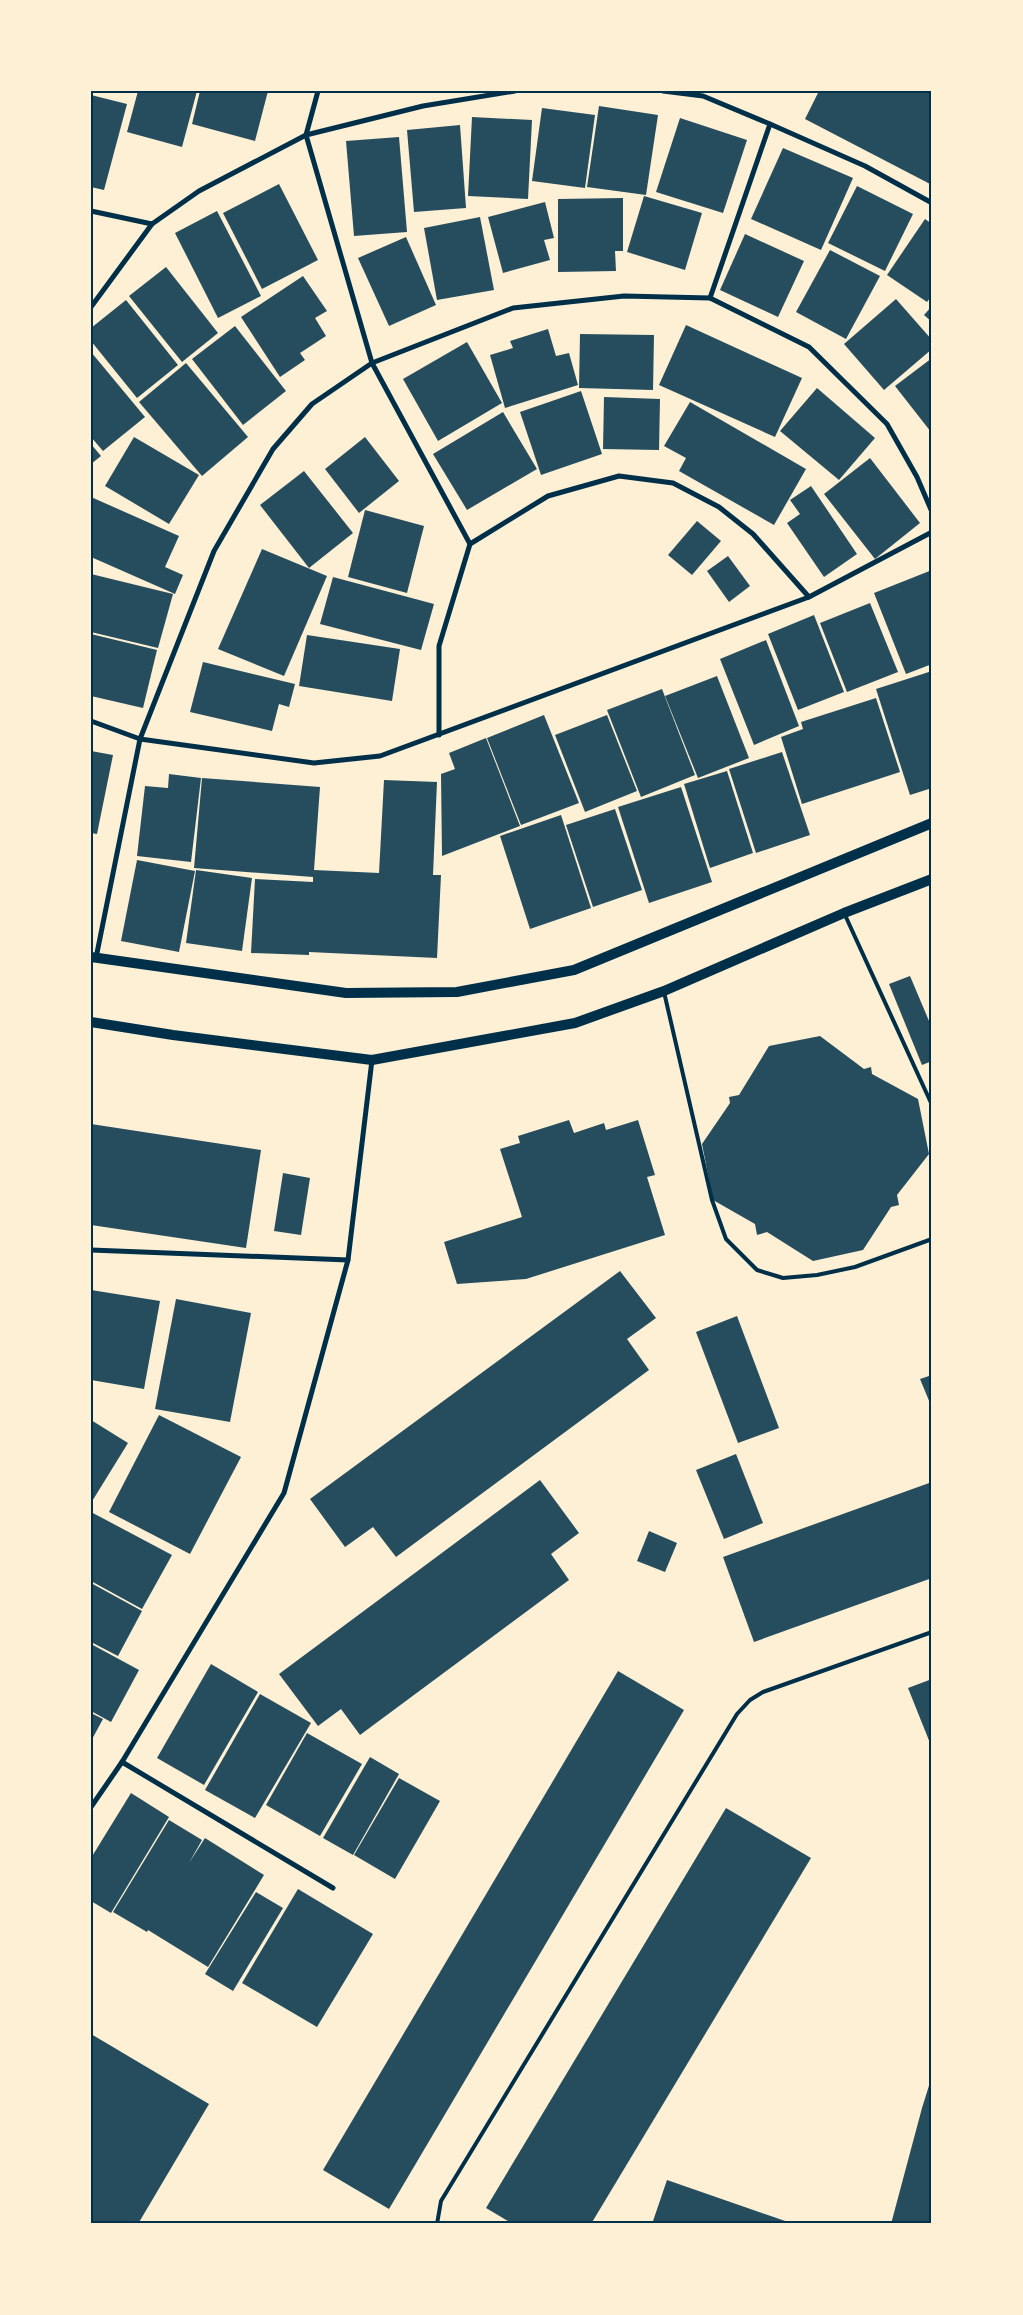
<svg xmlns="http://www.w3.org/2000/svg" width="1023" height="2315" font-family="Lato,sans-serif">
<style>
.building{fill:#264d5e}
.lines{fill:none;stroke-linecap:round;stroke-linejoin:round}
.service{stroke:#003049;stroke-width:4}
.minor{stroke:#003049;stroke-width:5}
.secondary{stroke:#003049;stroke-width:10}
.neatline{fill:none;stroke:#003049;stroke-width:2}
</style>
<rect width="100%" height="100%" fill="#fdf0d5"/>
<g class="building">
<polygon points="138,91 197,91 182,147 127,132"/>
<polygon points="200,91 268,91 255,141 192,124"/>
<polygon points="819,91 932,91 932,185 805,119"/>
<polygon points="91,95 127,104 104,190 91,187"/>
<polygon points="599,106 658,115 646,195 587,187"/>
<polygon points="542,108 595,115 585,188 532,181"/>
<polygon points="472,117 532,120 528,199 468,196"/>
<polygon points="680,118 747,140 723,213 656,192"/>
<polygon points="460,125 466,208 414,212 407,130"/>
<polygon points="399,137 407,232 354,236 346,141"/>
<polygon points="783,148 853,178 821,250 751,219"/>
<polygon points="279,184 318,260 262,289 223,213"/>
<polygon points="857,186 913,214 885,271 828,243"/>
<polygon points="644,196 702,213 685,270 627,252"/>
<polygon points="623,198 623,251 615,251 616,271 558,272 558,199"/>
<polygon points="545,202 554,238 544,240 550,260 503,273 488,217"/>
<polygon points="217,211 261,296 218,318 175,233"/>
<polygon points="480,217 494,290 437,300 424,228"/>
<polygon points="925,219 932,224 932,295 927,302 887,275"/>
<polygon points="745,234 804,261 778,317 720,290"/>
<polygon points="406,237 436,305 389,326 358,258"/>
<polygon points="830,250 880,276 846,339 796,312"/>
<polygon points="166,267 218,333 182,362 129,296"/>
<polygon points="303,276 327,311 315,318 326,336 300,353 305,360 280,377 241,317"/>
<polygon points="896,299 932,340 932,349 884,390 844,344"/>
<polygon points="126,300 178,365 137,398 91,341 91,328"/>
<polygon points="932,306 932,322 924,315"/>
<polygon points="686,325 802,378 775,437 659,385"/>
<polygon points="235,326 286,391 243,425 192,359"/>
<polygon points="548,329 556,356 569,353 578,385 505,408 490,355 513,348 510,341"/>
<polygon points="580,334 654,335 653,390 579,388"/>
<polygon points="467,342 502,403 438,441 403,379"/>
<polygon points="91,352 145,417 103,451 91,437"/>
<polygon points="932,358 932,431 931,432 895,386"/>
<polygon points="186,363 248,437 202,476 139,402"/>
<polygon points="817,388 875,438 839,480 780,431"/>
<polygon points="581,391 602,454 541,475 520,412"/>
<polygon points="604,397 660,399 659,450 603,449"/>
<polygon points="690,402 806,469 774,525 679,471 686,458 664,446"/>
<polygon points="503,412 537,469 467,510 433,454"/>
<polygon points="134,437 199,475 169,524 105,486"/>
<polygon points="365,437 399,481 359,513 325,469"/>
<polygon points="91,444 101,456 91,464"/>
<polygon points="870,458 920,523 875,559 824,494"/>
<polygon points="304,471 353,533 309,568 260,505"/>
<polygon points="811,486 857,554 824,577 787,523 800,514 790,500"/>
<polygon points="91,497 179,536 165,567 183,575 175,594 91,557"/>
<polygon points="365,510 424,526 407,593 348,577"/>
<polygon points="697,521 721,541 692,575 668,555"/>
<polygon points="262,549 327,576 284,676 218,649"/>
<polygon points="728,556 750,586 729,602 707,571"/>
<polygon points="932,570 932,664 906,674 874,593"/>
<polygon points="91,574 173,594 158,648 91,632"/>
<polygon points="333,577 434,604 421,650 320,624"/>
<polygon points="870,603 898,672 847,692 820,623"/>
<polygon points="814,615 844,692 798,710 768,634"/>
<polygon points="91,634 157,650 143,708 91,696"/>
<polygon points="307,635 400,649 392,701 299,686"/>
<polygon points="766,640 799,726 754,745 720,659"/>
<polygon points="203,662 295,684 289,707 279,704 272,731 190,712"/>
<polygon points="932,671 932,788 910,795 876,689"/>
<polygon points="717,676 749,758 698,778 665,696"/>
<polygon points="662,689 695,775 641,797 607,710"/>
<polygon points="876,698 900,772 802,804 781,737 803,729 801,722"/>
<polygon points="544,715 579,803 521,825 487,738"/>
<polygon points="607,715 637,791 585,812 555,735"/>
<polygon points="486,738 520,826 442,856 441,774 455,769 449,753"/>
<polygon points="91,751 113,755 97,834 91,833"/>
<polygon points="782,752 810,835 756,853 729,769"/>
<polygon points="727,771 753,853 710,868 684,784"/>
<polygon points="169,774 201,778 191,862 137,856 145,786 168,788"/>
<polygon points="202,778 320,787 314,870 379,873 384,780 437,782 433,875 441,875 437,958 309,952 309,955 251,953 255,879 313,882 313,877 194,868"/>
<polygon points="681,787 712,882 649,903 618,807"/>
<polygon points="615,809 642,890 593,907 566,825"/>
<polygon points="561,815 591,908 530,929 500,836"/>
<polygon points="137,860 195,871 179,952 121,941"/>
<polygon points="196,870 252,878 242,951 186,943"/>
<polygon points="910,976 932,1028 932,1061 922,1065 889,984"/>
<polygon points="820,1036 864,1069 871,1067 872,1074 918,1099 929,1154 897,1195 899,1205 891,1207 863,1250 813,1261 767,1232 757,1235 755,1224 713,1200 702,1144 730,1103 729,1097 739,1095 769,1046"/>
<polygon points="569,1120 574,1133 604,1123 606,1130 638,1120 655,1175 647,1177 665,1235 526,1279 457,1284 444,1242 522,1217 500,1149 520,1143 518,1136"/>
<polygon points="91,1124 261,1150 246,1248 91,1225"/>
<polygon points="283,1173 310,1178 301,1235 274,1231"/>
<polygon points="620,1271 656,1318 627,1339 649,1370 396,1557 373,1527 345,1547 310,1499"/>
<polygon points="91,1290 160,1301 144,1389 91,1380"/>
<polygon points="176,1299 251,1313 230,1422 155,1409"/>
<polygon points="737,1316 779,1428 738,1443 696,1332"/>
<polygon points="932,1375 932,1408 920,1379"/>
<polygon points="159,1415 241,1457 190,1554 109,1512"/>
<polygon points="91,1420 128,1443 91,1503"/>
<polygon points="736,1454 763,1523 724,1539 696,1470"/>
<polygon points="540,1480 579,1533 551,1554 569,1580 360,1735 341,1709 318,1726 279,1674"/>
<polygon points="932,1482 932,1578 754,1642 723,1557"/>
<polygon points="91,1512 172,1555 142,1609 91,1581"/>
<polygon points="649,1531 677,1543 665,1572 637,1561"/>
<polygon points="91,1583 142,1611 118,1656 91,1642"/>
<polygon points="91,1644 139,1670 111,1722 91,1711"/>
<polygon points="211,1664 258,1692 204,1785 157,1758"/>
<polygon points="618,1671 684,1710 389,2209 323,2170"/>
<polygon points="932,1679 932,1748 908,1688"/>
<polygon points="260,1694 311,1723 255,1818 205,1790"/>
<polygon points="91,1713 103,1719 91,1741"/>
<polygon points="307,1733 362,1764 320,1836 266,1805"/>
<polygon points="370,1757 399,1774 353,1855 323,1838"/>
<polygon points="399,1778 440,1801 395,1879 354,1855"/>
<polygon points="131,1793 169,1817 111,1913 91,1901 91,1858"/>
<polygon points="726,1808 811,1858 591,2224 513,2224 486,2208"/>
<polygon points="169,1820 202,1840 189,1863 205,1838 264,1875 208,1967 148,1930 147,1932 113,1912"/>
<polygon points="298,1889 373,1934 317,2027 242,1983"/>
<polygon points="256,1892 283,1908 233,1991 205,1974"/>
<polygon points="91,2034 209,2104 138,2224 91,2224"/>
<polygon points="932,2076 932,2224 891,2224 922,2108"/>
<polygon points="667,2180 791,2223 791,2224 652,2224"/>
</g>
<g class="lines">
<g class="service">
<polyline points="845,915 932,1105"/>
<polyline points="664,992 712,1200 726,1239 757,1270 783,1278 817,1275 855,1267 932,1239"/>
<polyline points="437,2224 441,2201 737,1714 750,1700 763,1692 932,1632"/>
</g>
<g class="minor">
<polyline points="318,91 306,135 372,363 470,544"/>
<polyline points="663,91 703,96 770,124 865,166 932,203"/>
<polyline points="91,211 152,224"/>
<polyline points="710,298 770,124"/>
<polyline points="91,307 152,224 199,191 306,135 423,106 515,91"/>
<polyline points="91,721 140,739 314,763 380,756 809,597 932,532"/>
<polyline points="439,735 439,646 470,544 548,496 619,476 673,483 719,507 753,534 809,597"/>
<polyline points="96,958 140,739 214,551 273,449 312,404 372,363 513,308 624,296 710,298 809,347 887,424 917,477 932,512"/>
<polyline points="91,1250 348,1260"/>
<polyline points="122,1762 333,1888"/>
<polyline points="91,1807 122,1762 284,1493 348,1260 372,1060"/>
</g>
<g class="secondary">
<polyline points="91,957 346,993 457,992 574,970 932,823"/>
<polyline points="91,1022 173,1035 372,1060 575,1023 664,991 844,913 932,879"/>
</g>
</g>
<rect width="1023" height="2315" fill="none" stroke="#fdf0d5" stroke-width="185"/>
<rect x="92" y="92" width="838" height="2130" class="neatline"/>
</svg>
